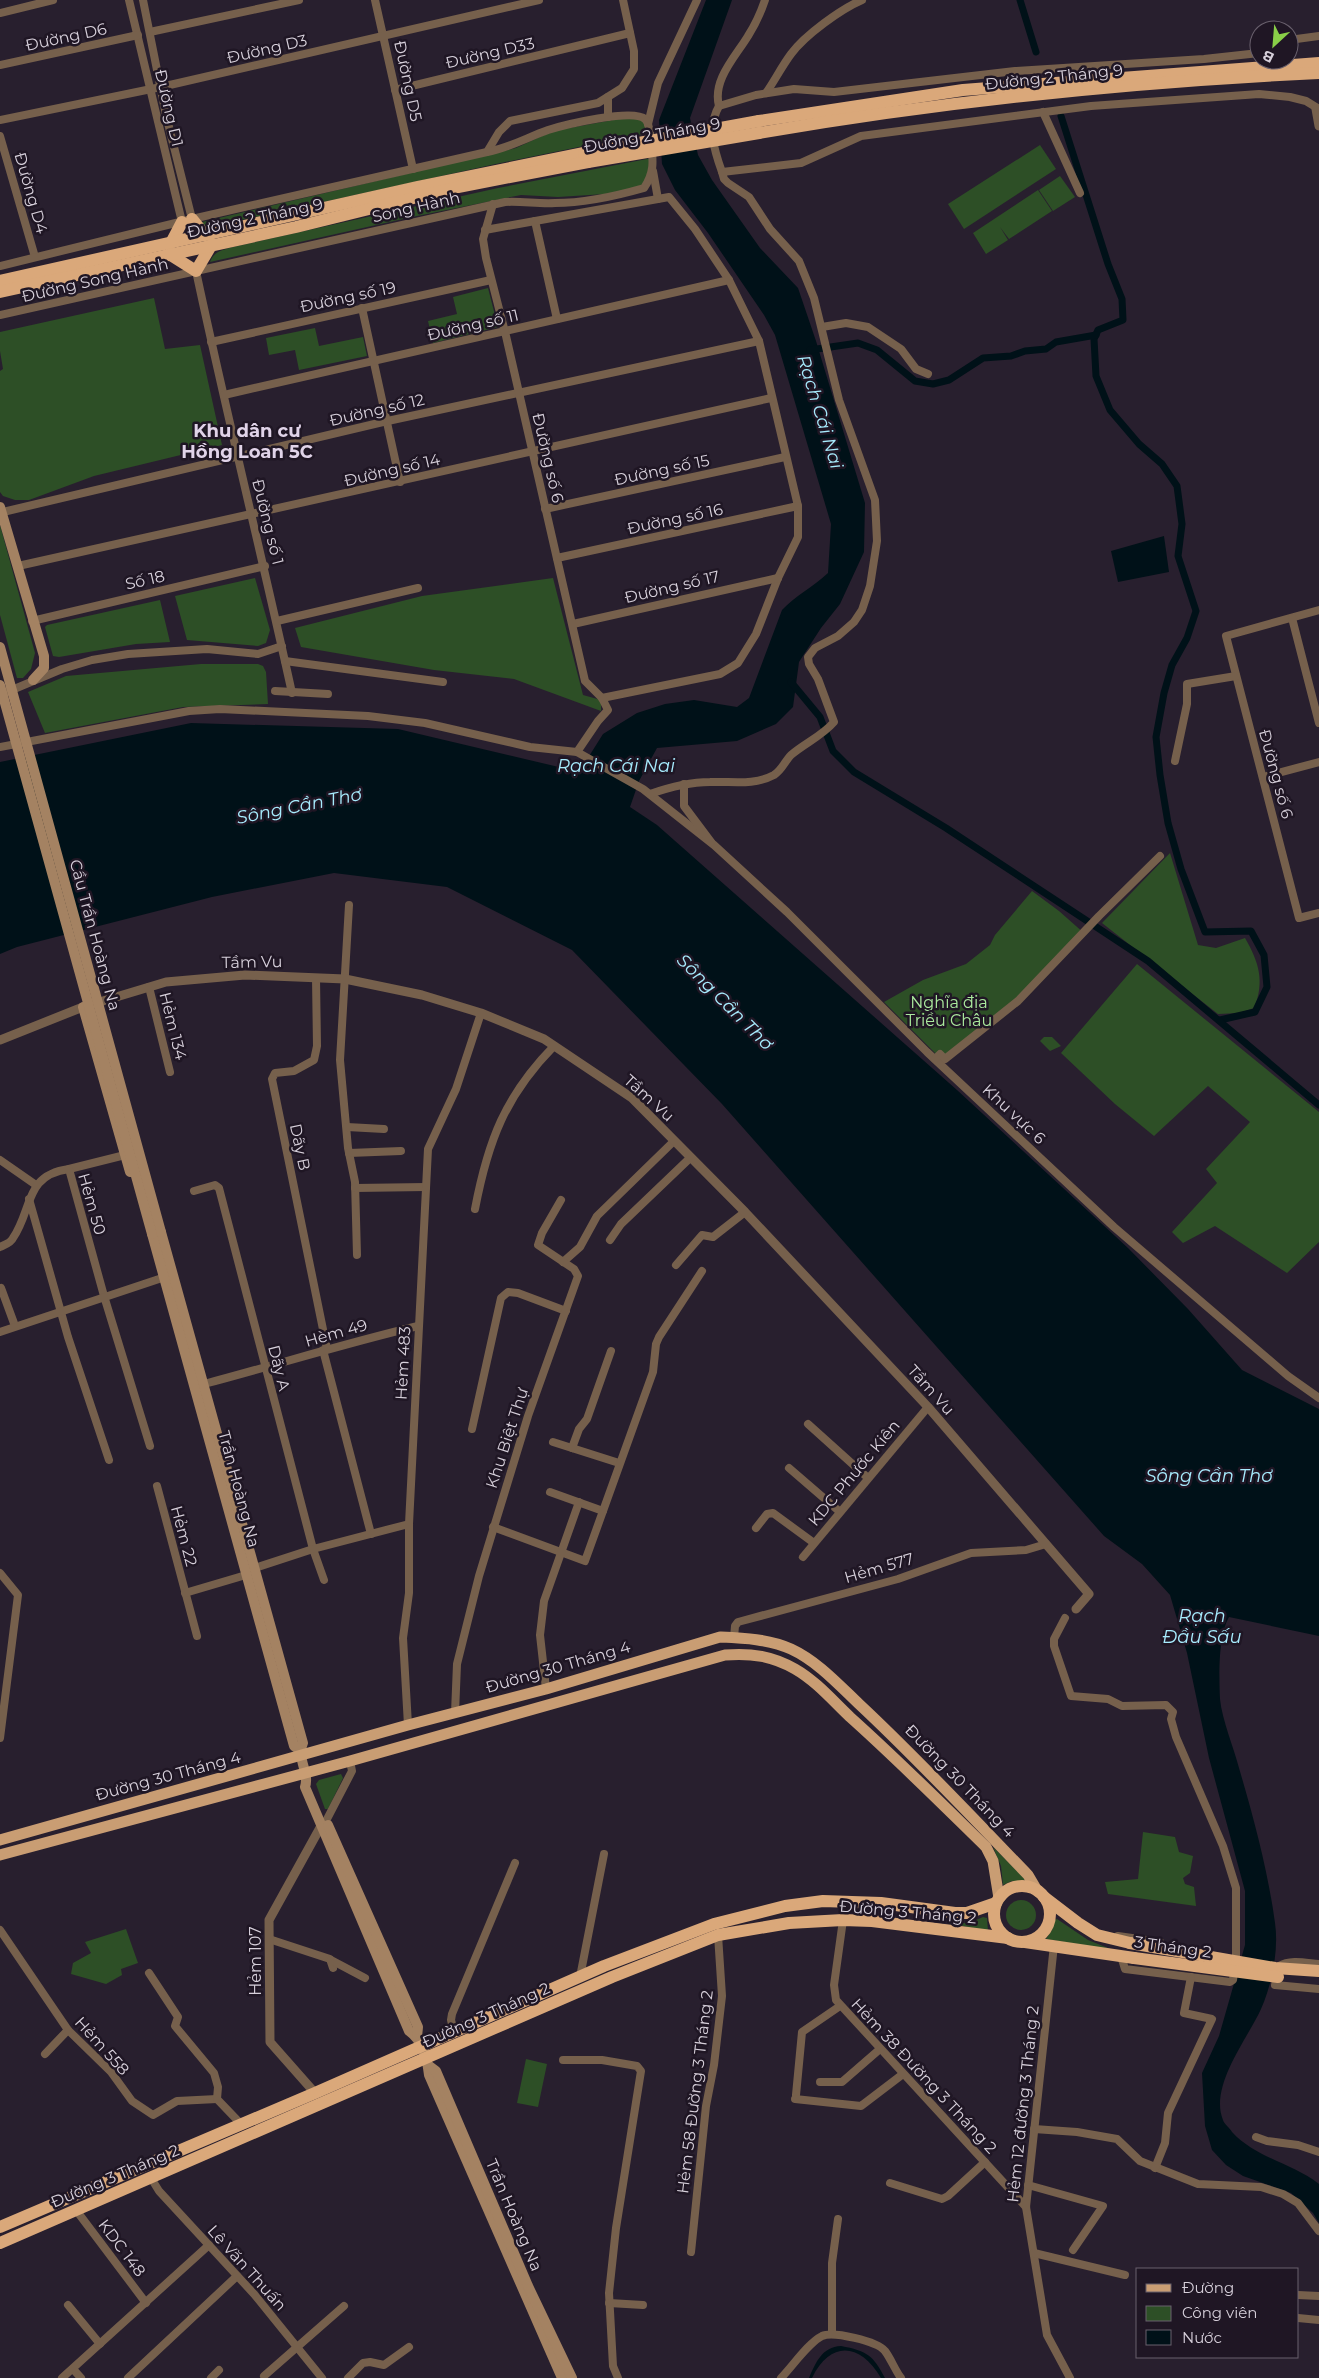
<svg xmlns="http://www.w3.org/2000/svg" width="1319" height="2378" font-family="Montserrat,sans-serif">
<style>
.green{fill:#2d4f26}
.water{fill:#001118}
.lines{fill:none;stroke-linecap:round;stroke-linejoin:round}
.canal{stroke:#001118;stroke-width:7}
.minor{stroke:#76604c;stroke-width:8}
.tertiary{stroke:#76604c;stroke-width:9}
.secondary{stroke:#a48262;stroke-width:10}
.primary{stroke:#c99d73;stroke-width:11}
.trunk{stroke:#daa87a;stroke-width:12}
.secondary-bridge{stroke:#a48262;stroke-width:10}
.trunk-bridge{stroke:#daa87a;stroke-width:12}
.labels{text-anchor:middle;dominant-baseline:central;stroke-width:5;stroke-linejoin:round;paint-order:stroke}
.street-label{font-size:16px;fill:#d7d0db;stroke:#1f1624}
.park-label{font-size:16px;fill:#abea9e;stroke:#1f1624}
.water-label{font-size:18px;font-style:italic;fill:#a7ecfe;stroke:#1f1624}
.neighbourhood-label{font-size:18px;font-weight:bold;fill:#e0d3e8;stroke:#1f1624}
</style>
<rect width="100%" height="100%" fill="#281f2e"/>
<g class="green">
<polygon points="624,118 641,119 646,125 647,133 491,165 205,228 202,222 516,148 553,131"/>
<polygon points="1040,145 1056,169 964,229 948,204"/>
<path d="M 652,158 L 650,173 L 643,184 L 634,189 L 605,194 L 558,197 L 521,195 L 412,217 L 210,262 C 214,251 223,250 233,247 L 498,188 Z"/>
<polygon points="1060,176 1075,197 1053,211 1039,190"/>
<polygon points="1038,190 1052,211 1009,239 1000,227 1008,240 986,254 973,233"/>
<polygon points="488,288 498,327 433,343 428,321 457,314 453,297"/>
<polygon points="154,298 165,349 200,345 222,445 94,476 29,500 15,500 3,496 0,492 0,371 3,369 0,351 0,332"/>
<polygon points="315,328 319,346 363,337 367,356 299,370 295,350 269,355 266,338"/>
<polygon points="0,525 35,653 31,669 23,678 17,678 0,615"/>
<polygon points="255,578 270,630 266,643 258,646 187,640 175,596"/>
<polygon points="553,578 583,695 601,700 601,711 514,679 434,670 301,647 295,628 422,596"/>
<polygon points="160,600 170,642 136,644 59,657 53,656 45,627 47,625"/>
<polygon points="201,664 258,664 263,666 266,672 268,704 183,707 45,733 28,692 66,676"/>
<path d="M 1170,853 L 1198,945 L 1216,948 L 1245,938 C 1259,962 1265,982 1254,1008 L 1239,1013 L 1218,1014 L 1102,923 Z"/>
<polygon points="1032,891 1059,911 1085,934 1016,1006 945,1063 884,1002 923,980 966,964 990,945 995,935"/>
<polygon points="1137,964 1319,1112 1319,1242 1287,1273 1215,1226 1183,1243 1172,1232 1217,1183 1206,1169 1250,1122 1208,1086 1154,1136 1115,1104 1061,1053"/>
<polygon points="1044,1037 1052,1037 1061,1046 1050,1051 1040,1041"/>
<polygon points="341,1774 343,1778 328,1809 325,1809 316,1784 319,1780"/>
<polygon points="1143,1832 1175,1837 1179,1852 1193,1856 1190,1873 1183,1878 1185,1884 1194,1887 1196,1906 1108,1894 1105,1882 1138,1879"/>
<polygon points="993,1847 1025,1879 1024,1881 1012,1881 1003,1885 1001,1866"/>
<circle cx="1021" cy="1915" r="15"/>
<polygon points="983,1917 987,1918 988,1931 948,1923 969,1923"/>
<polygon points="1057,1919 1088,1940 1113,1950 1046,1939 1052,1930 1054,1920"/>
<polygon points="126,1929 138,1963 121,1969 122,1975 106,1984 71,1974 73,1963 91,1953 85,1942"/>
<polygon points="526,2059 547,2064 538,2107 517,2103"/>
</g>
<g class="water">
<path d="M 706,0 L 732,0 L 690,118 L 698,155 L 712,180 L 760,248 L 798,288 L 816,341 L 865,503 L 864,552 L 840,604 L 821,628 L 799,662 L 793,707 L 776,724 L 737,741 L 657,748 L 639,781 L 630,807 L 657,825 L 957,1090 L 1128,1248 L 1188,1309 L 1242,1370 L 1319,1409 L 1319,1636 L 1229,1617 C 1218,1636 1219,1677 1220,1699 C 1222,1720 1234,1748 1239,1768 C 1254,1819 1268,1871 1275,1923 C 1279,1950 1272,1984 1261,2009 C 1248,2038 1209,2086 1223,2120 C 1224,2124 1230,2128 1232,2132 C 1256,2158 1292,2163 1319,2184 L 1319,2223 L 1313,2213 L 1291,2193 L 1243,2176 L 1226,2165 L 1212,2150 L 1205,2126 L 1202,2073 L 1219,2036 L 1245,1945 L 1245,1891 L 1209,1758 L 1187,1653 L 1170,1595 L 1142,1564 L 1104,1536 L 722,1104 L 572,950 L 447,887 L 334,873 L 212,897 L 17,947 L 0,954 L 0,762 L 191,723 L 398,729 L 563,768 L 581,769 L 603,734 L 637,713 L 665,704 L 694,700 L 737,707 L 749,698 L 782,610 C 795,596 813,587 828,573 L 831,524 L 775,335 L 764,315 L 708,233 L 675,190 L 662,164 L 659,120 Z"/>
<polygon points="1164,536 1169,572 1118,582 1111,551"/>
<path d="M 841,2346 C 867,2351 873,2355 885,2378 L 881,2378 C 861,2344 831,2339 812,2378 L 809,2378 C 816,2362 822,2347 841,2346 Z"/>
</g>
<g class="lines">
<g class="canal">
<polyline points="1020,0 1036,52"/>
<polyline points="1061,116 1108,264 1122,299 1123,320 1098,330 1094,339 1096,376 1110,410 1139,444 1162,464 1177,486 1182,524 1178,556 1196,611 1187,638 1172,665 1164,693 1156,737 1160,775 1168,823 1181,869 1205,932 1251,931 1264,955 1267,987 1255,1012 1220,1020"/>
<polyline points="810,350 858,343 877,350 915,381 933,384 949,380 983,358 1011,356 1025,351 1046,349 1056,342 1096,335"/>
<polyline points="791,682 820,717 833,751 854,772 946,828 1148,961 1319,1105"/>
</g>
<g class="minor">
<polyline points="129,0 182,222"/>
<polyline points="143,0 166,115 192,219"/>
<polyline points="375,0 413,169"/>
<polyline points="0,13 53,0"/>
<polyline points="150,32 299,0"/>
<polyline points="1289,40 1319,36"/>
<polyline points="0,65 138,35"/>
<polyline points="395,90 630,33"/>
<path d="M 766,93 C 775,80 782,66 791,54 C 805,35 841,9 862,0"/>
<path d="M 719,106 C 712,80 736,56 748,36 C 755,25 761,12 765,0"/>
<polyline points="1043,112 1080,193"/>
<polyline points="608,117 608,97"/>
<polyline points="0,120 161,87 539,0"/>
<polyline points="648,124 658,83 697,0"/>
<polyline points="0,136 35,257"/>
<polyline points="653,171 658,199"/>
<path d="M 722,172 C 714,150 707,127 719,106 L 756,95 L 794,89 L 834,92 L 1015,71 L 1204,59 L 1259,53"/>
<polyline points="535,221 557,319"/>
<polyline points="485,230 669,197 695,229 729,280 759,341 798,506 798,537 778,578 756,634 738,663 720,674 602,698"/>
<polyline points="0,266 192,219 487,152 499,132 510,121 598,103 622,88 634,69 634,51 623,0"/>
<path d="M 196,271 C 226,412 261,552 292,693"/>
<polyline points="362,308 400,482"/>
<path d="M 0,315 L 505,202 C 522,201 538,204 555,203 C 584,203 616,196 644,188 C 655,172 653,160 651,141 C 650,134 650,124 645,119 C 633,108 564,125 548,130 C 528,137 509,148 487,152"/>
<polyline points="822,327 846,323 868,327 901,349 916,369 928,374"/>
<polyline points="211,342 491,280"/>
<polyline points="224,395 729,280"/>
<polyline points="545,509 785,457"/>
<polyline points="3,512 383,422 759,341"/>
<polyline points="557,558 798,506"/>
<polyline points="18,566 771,398"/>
<polyline points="1319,610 1226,636 1299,918 1319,913"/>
<polyline points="1292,618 1319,723"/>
<polyline points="32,621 265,566"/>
<polyline points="277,621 418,588"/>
<polyline points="573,624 778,578"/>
<polyline points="285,661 443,682"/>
<polyline points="275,691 328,694"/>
<polyline points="7,692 62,669 92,660 128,654 207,649 258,654 282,646"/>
<polyline points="0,747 189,711 220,709 368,716 425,723 530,747 577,752 598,721 608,710 602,698 585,681 506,336 486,258 483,239 493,204"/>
<polyline points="577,752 643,789 714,845 787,912 927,1052 1114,1227 1288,1376 1319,1398"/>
<polyline points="1175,761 1187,704 1187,684 1236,676"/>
<polyline points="1263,777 1319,762"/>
<polyline points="684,784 684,806 711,842"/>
<path d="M 650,794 C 670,787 688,782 710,782 C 732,781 753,786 774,775 C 782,770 785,761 791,755 C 805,743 822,736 834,722 L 818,679 L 809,664 L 808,657 L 815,648 L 838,636 L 854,622 L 862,610 L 870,586 L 877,541 L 875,500 L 839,400 L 814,298 L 799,261 L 770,229 L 749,197 L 728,183 L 724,179 L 722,172 L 801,163 L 861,136 L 1091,106 L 1259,94 L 1290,97 L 1306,101 L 1319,109"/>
<polyline points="349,905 340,1060 348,1148 355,1182 357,1255"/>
<polyline points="316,978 317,1046 314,1060 294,1071 275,1073 272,1079 327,1349"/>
<polyline points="149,987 170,1072"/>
<polyline points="935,1059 940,1054 945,1059 1018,1001 1099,916 1160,856"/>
<polyline points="347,1127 384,1129"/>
<polyline points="349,1153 401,1151"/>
<polyline points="0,1160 36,1185"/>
<polyline points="69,1169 125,1155"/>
<polyline points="355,1188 426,1187"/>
<polyline points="194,1191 215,1185 219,1188 313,1549 324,1580"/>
<polyline points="29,1199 68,1337 109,1460"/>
<path d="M 475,1209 C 488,1141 505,1096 554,1046"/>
<polyline points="610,1240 621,1224 690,1158"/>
<path d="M 0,1247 C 4,1245 11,1243 13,1238 C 33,1209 24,1175 69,1169 L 104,1296 L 150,1446"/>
<polyline points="563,1262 580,1247 597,1216 674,1141"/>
<polyline points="676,1265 702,1235 713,1237 745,1212"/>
<polyline points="1,1288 15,1326"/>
<polyline points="0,1332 165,1277"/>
<polyline points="323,1350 371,1534"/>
<path d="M 204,1384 C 276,1365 346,1343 418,1326"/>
<polyline points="808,1424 868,1478"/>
<polyline points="472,1429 501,1298 508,1292 518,1293 566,1311"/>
<polyline points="553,1442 619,1463"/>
<polyline points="572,1448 579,1429 587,1419 611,1351"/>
<polyline points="789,1468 840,1512"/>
<polyline points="157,1486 197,1636"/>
<polyline points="550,1492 603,1511"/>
<polyline points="493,1527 585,1561 653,1372 656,1344 659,1337 702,1271"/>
<polyline points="756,1528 767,1514 773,1513 814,1543"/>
<polyline points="803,1557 928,1407"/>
<polyline points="255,1568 313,1549 409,1524"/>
<polyline points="0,1573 18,1595 0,1738"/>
<polyline points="185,1593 246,1575"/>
<polyline points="1065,1618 1054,1639 1054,1646 1071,1696 1108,1699 1122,1706 1166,1705 1173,1712 1171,1719 1176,1737 1223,1846 1236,1888 1236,1958 1233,1980 1230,1982 1125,1969 1121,1956"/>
<polyline points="734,1638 735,1626 738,1622 898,1579 971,1553 1026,1550 1046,1544"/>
<polyline points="546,1689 540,1635 544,1601 579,1502"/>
<polyline points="455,1713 457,1664 479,1576 528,1416 578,1276 574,1269 538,1245 542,1233 561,1200"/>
<polyline points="408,1725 403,1638 409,1593 409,1524 428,1149 456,1089 481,1013"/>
<polyline points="326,1821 352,1771 350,1761"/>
<polyline points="843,1920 834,1985 836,2000 1026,2207"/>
<polyline points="0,1930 68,2030 111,2072 132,2101 153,2115 177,2101 217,2099"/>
<polyline points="1118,1936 1160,1942"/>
<polyline points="269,1939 330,1959 333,1968"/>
<polyline points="1054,1945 1026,2207 1047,2335 1070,2378"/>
<polyline points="331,1960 365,1978"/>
<path d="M 1319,1964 C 1306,1963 1291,1959 1279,1966 L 1275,1985 L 1319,1989"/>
<polyline points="149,1973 178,2017 175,2026 214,2073 218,2087 217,2099 240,2123"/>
<polyline points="580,1977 604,1854"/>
<polyline points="454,2032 451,2020 452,2014 515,1863"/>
<polyline points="45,2054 68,2030"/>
<polyline points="563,2060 602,2060 637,2066 641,2071 616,2228 609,2293 613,2366 618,2378"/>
<polyline points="820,2082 842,2082 880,2049"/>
<polyline points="796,2095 802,2032 840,2006"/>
<polyline points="795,2099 861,2106 903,2074"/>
<polyline points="1034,2129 1077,2132 1117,2139 1140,2161 1198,2184 1261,2187 1283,2194 1298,2203 1319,2231"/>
<polyline points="1256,2137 1267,2141 1298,2145 1319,2152"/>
<polyline points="1155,2168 1165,2143 1168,2113 1212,2019 1184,2013 1191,1977"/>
<polyline points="151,2178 159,2191 254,2294 322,2378"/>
<polyline points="890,2183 942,2199 948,2196 985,2162"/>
<polyline points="1028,2185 1103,2206 1073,2250"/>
<polyline points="76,2210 146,2303"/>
<polyline points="691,2252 706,2106 714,2065 722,1996 718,1935"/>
<polyline points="1034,2253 1125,2275"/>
<polyline points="1298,2295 1319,2296"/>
<polyline points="609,2303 643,2305"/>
<polyline points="68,2305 100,2344"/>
<polyline points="1298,2318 1319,2320"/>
<polyline points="832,2334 832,2263 838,2219"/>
<polyline points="73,2369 81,2378"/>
<polyline points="264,2376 344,2306"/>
<polyline points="62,2378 209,2245"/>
<polyline points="128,2378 237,2276"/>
<polyline points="211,2378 219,2370"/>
<polyline points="348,2378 363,2363 370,2362 384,2365 409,2347"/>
<path d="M 781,2378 C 792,2367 808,2343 822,2336 C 833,2331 877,2341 885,2351 C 891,2359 895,2370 901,2378"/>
</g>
<g class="tertiary">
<polyline points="1316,109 1319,126"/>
<polyline points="0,1040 83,1007 166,982 245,975 345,979 422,995 481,1013 544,1039 632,1098 745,1212 928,1407 1089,1594 1076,1609"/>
<polyline points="315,2093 270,2042 269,1920 321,1826"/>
</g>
<g class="secondary">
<polyline points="0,507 44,656 44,668 33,680"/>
<polyline points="83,1007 130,1172"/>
<path d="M 161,1232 L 303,1743 C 296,1758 310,1773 305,1787 L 409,2031 C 423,2041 427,2058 429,2075 L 562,2378"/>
<polyline points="152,1234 294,1746 300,1750"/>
<polyline points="328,1825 418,2027 417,2037"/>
<polyline points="428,2065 436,2071 528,2286 572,2378"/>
</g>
<g class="primary">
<path d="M 0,1840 L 408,1725 L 546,1689 L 720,1637 C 743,1638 769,1639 791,1649 C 817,1661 838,1684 859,1704 C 917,1758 972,1817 1028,1875 L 1038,1892"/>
<path d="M 0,1855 L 350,1761 L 725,1655 C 752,1653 772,1656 795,1669 C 816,1681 833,1701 850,1717 C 897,1759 941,1803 986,1847 L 993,1861 L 999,1898"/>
</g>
<g class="trunk">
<polyline points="759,121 963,90 1319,63"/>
<path d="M 759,133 C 944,101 1131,82 1319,73"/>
<polyline points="192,219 205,235"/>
<polyline points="171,243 182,222"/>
<polyline points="169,254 196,271 212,244"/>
<polyline points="0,281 417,187 584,153"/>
<polyline points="0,292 296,227 458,187 588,162"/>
<circle cx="1022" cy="1914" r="28"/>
<polyline points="1044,1897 1078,1923 1097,1935 1130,1943"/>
<polyline points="1025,1942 1134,1958"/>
<polyline points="0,2227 315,2093 604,1966 714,1924 785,1906 823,1901 881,1903 955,1913 967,1913 996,1903"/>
<polyline points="0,2243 612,1977 718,1935 789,1923 843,1920 872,1921 1008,1938"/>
</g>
<g class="secondary-bridge">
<polyline points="0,647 161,1232"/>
<polyline points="0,685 152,1234"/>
</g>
<g class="trunk-bridge">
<polyline points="584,153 759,121"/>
<polyline points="588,162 759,133"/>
<polyline points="1130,1943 1275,1968 1319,1971"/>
<polyline points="1134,1958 1278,1977"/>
</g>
</g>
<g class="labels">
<g class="street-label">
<text transform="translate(66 37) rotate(-12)">Đường D6</text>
<text transform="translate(267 49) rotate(-13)">Đường D3</text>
<text transform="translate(490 53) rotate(-13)">Đường D33</text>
<text transform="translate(1054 77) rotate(-6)">Đường 2 Tháng 9</text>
<text transform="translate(408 81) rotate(78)">Đường D5</text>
<text transform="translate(169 108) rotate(77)">Đường D1</text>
<text transform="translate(652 135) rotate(-10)">Đường 2 Tháng 9</text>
<text transform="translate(31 193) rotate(74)">Đường D4</text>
<text transform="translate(416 207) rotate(-13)">Song Hành</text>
<text transform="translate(255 218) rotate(-12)">Đường 2 Tháng 9</text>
<text transform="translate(95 280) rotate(-13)">Đường Song Hành</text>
<text transform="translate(348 297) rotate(-12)">Đường số 19</text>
<text transform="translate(473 325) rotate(-13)">Đường số 11</text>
<text transform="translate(377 410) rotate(-13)">Đường số 12</text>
<text transform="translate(548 458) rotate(77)">Đường số 6</text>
<text transform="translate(392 470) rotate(-13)">Đường số 14</text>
<text transform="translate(662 470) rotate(-12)">Đường số 15</text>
<text transform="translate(675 519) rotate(-12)">Đường số 16</text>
<text transform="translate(268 522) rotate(76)">Đường số 1</text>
<text transform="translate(145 580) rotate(-13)">Số 18</text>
<text transform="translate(672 587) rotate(-13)">Đường số 17</text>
<text transform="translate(1276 774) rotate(75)">Đường số 6</text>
<text transform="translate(95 935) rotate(75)">Cầu Trần Hoàng Na</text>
<text transform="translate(252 962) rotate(-1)">Tầm Vu</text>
<text transform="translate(173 1026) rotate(76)">Hẻm 134</text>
<text transform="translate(649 1098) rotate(42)">Tầm Vu</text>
<text transform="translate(1014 1114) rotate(43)">Khu vực 6</text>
<text transform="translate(300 1147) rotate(78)">Dãy B</text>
<text transform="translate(92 1204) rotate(74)">Hẻm 50</text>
<text transform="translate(336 1333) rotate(-16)">Hèm 49</text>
<text transform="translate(403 1363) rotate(-87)">Hẻm 483</text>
<text transform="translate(279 1368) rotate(76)">Dãy A</text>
<text transform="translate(931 1390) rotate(48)">Tầm Vu</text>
<text transform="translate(507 1438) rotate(-72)">Khu Biệt Thự</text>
<text transform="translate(854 1473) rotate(-50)">KDC Phước Kiên</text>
<text transform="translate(239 1489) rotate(75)">Trần Hoàng Na</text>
<text transform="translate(184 1536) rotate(75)">Hẻm 22</text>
<text transform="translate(879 1568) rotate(-16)">Hẻm 577</text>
<text transform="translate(558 1667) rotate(-16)">Đường 30 Tháng 4</text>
<text transform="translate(168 1776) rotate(-15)">Đường 30 Tháng 4</text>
<text transform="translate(960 1781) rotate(46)">Đường 30 Tháng 4</text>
<text transform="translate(908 1912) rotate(5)">Đường 3 Tháng 2</text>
<text transform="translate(1173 1947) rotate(8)">3 Tháng 2</text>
<text transform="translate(255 1961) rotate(-90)">Hẻm 107</text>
<text transform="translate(486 2015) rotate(-24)">Đường 3 Tháng 2</text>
<text transform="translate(102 2046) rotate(48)">Hẻm 558</text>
<text transform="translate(924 2076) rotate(47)">Hẻm 38 Đường 3 Tháng 2</text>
<text transform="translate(695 2092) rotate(-83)">Hẻm 58 Đường 3 Tháng 2</text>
<text transform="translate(1023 2104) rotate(-84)">Hẻm 12 đường 3 Tháng 2</text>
<text transform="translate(115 2176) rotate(-23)">Đường 3 Tháng 2</text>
<text transform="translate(514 2215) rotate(67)">Trần Hoàng Na</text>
<text transform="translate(122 2248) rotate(53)">KDC 148</text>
<text transform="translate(247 2268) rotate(48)">Lê Văn Thuấn</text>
</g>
<g class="park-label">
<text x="949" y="1002">Nghĩa địa<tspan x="949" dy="18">Triều Châu</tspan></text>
</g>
<g class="water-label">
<text transform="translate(820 412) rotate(73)">Rạch Cái Nai</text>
<text x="616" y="766">Rạch Cái Nai</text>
<text transform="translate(299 806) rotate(-11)">Sông Cần Thơ</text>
<text transform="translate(725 1002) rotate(45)">Sông Cần Thơ</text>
<text x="1209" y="1476">Sông Cần Thơ</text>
<text x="1202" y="1616">Rạch<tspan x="1202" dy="21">Đầu Sấu</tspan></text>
</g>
<g class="neighbourhood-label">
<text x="247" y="431">Khu dân cư<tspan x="247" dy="21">Hồng Loan 5C</tspan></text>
</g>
</g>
<rect x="1136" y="2268" width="162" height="90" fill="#1f1624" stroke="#69606d"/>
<rect x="1146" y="2284" width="25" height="8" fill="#c99d73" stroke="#69606d"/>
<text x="1182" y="2293" font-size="15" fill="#d7d0db">Đường</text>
<rect x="1146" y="2306" width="25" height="15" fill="#2d4f26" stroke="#69606d"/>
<text x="1182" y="2318" font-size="15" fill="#d7d0db">Công viên</text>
<rect x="1146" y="2330" width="25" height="15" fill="#001118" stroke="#69606d"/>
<text x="1182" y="2343" font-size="15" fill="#d7d0db">Nước</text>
<g transform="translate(1274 45) rotate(206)"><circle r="24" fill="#1f1624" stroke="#69606d"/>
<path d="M0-4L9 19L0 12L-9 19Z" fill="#89cf48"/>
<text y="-8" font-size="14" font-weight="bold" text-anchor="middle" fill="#d7d0db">B</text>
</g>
</svg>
